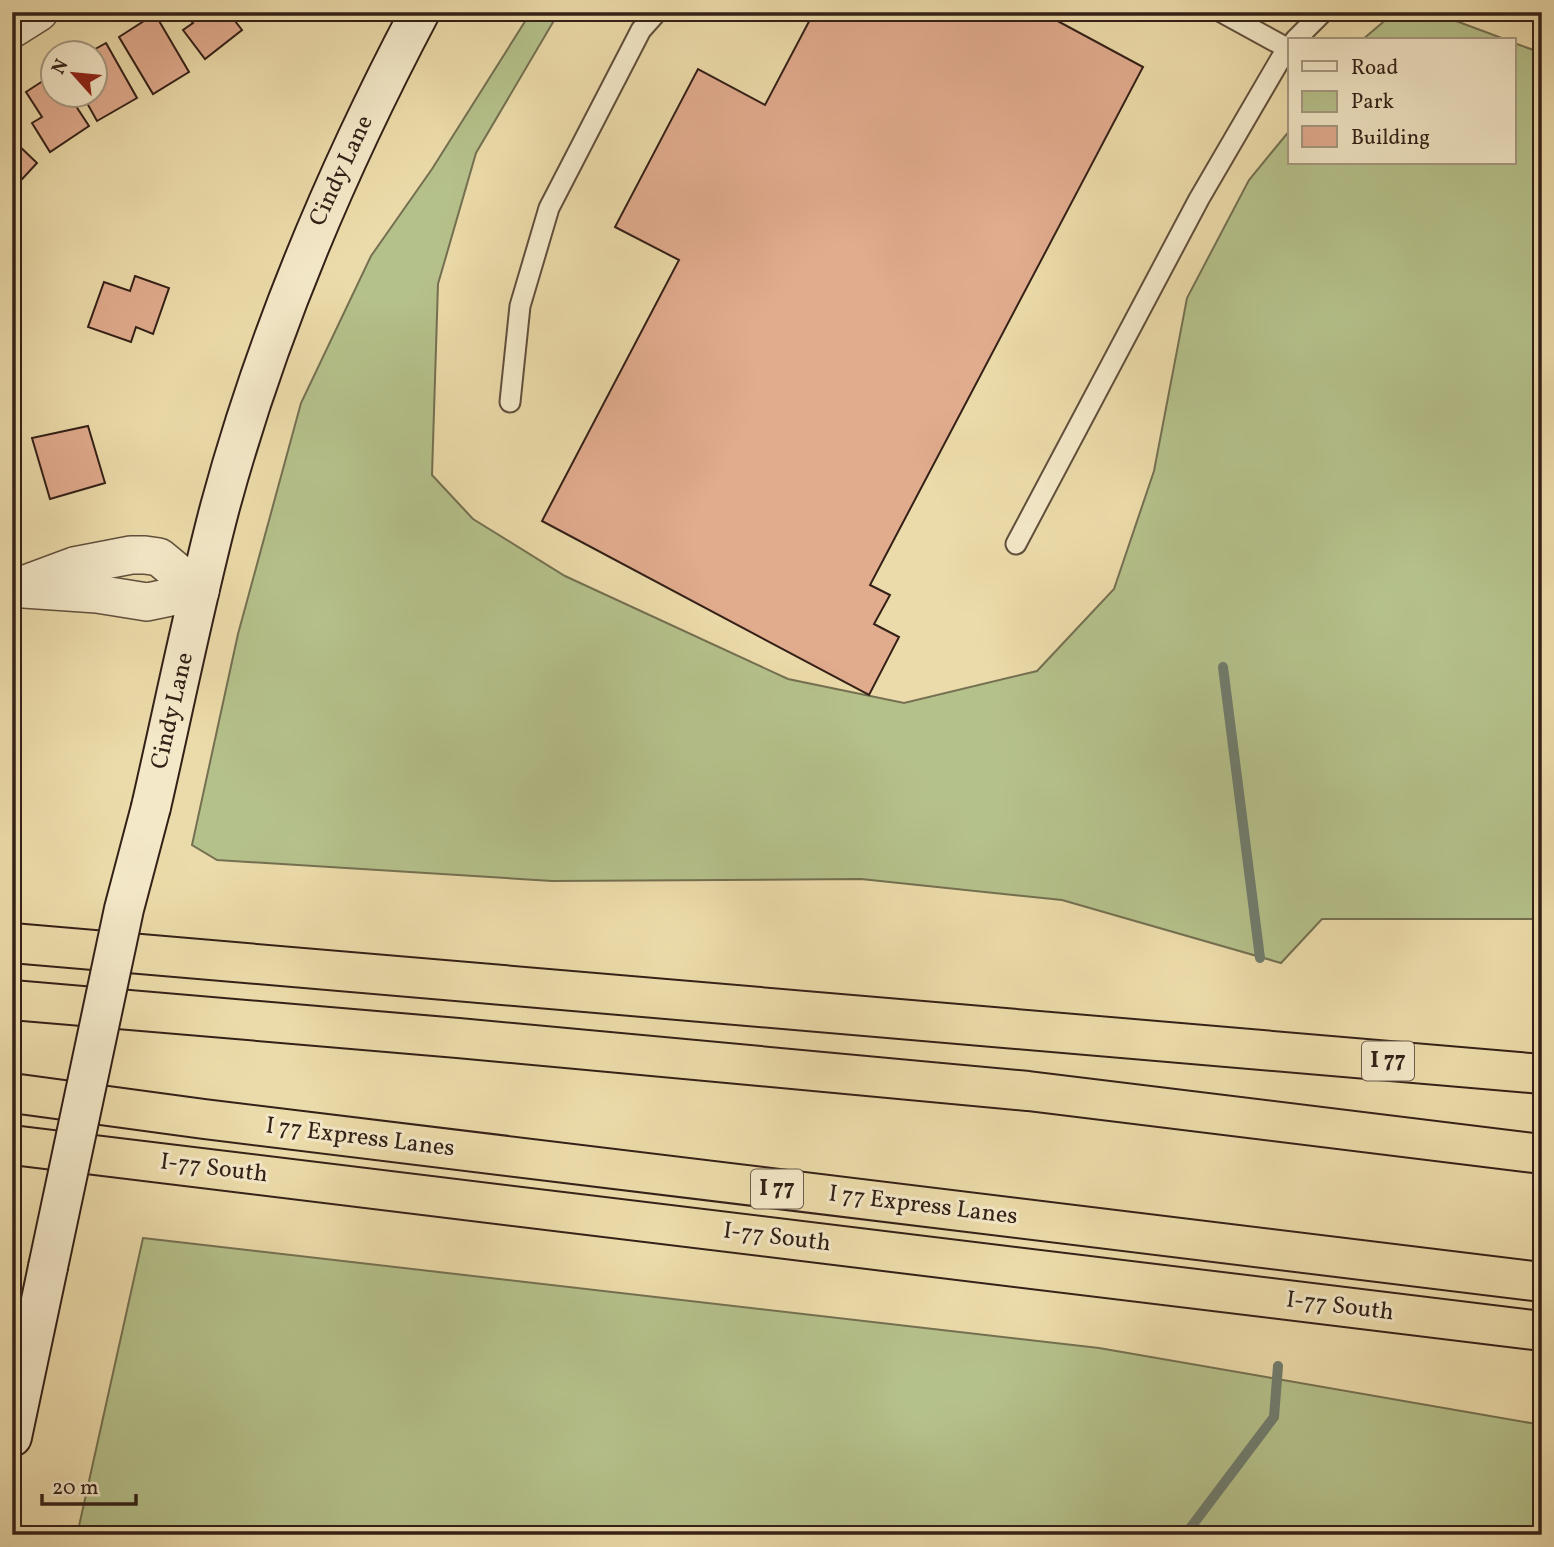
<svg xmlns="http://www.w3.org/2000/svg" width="1554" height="1547" font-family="Vollkorn,serif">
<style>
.green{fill:#b5c18b;stroke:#747051;stroke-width:2}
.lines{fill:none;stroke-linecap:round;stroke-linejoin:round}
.stream{stroke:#707d6e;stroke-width:10}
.building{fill:#e1ab8e;stroke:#332017;stroke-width:2}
.service-casing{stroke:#614f3c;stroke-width:23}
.minor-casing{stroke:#614f3c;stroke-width:40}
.secondary-casing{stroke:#332017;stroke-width:42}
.motorway-casing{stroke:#332017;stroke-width:42}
.service{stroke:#f3e8c8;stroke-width:19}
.minor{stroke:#f3e8c8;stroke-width:37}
.secondary{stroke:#f3e8c8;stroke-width:38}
.motorway{stroke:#ecdbaa;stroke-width:38}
.secondary-bridge-casing{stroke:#332017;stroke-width:42;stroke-linecap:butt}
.secondary-bridge{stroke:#f3e8c8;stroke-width:38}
.labels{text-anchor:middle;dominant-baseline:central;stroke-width:6;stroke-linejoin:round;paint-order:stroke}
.shield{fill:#f3e8c8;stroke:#6d5c4c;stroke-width:2}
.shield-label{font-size:23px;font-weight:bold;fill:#332017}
.street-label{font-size:24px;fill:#332017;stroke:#f3e8c8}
</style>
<rect width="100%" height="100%" fill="#ecdbaa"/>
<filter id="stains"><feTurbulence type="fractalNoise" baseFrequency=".00286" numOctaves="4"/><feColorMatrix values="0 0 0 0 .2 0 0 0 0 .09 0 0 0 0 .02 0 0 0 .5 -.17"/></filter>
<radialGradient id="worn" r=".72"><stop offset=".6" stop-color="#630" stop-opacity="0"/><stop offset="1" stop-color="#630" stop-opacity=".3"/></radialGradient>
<g class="green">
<polygon points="531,12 559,12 476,153 438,284 432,475 473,519 565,576 788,679 904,703 1037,671 1114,589 1154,471 1187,298 1249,180 1290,130 1290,163 1514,163 1514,43 1542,53 1542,919 1322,919 1281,963 1062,900 861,879 552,881 217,860 192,845 238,634 301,403 371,256 432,169"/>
<polygon points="1395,12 1432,12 1507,40 1362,40"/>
<polygon points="143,1238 1099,1348 1542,1425 1542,1535 77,1535"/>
</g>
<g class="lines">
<g class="stream">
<polyline points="1223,667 1260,958"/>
<polyline points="1185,1535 1274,1417 1278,1366"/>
</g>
</g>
<g class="building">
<polygon points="184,12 228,12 242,30 205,59 183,30 193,23"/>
<polygon points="814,12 1041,12 1143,67 870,585 890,595 874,624 899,637 869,695 542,521 679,260 615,227 698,69 765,105"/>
<polygon points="155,14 189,72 153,94 119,37"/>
<polygon points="106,43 137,98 97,121 82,94 94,94 94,52 90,52"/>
<polygon points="52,75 52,94 68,94 89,126 50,152 32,123 42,117 26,92"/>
<polygon points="13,140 37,163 12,190 12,141"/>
<polygon points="135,276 169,288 153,334 136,327 131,342 88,327 104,282 130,291"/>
<polygon points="88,426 105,483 50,499 32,438"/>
</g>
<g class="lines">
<defs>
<g id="service">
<polyline points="1221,12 1287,48 1290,46"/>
<polyline points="1295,40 1323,12"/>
<polyline points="510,402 520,306 549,208 641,30 657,12"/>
<polyline points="1016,544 1199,199 1287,48"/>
</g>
<g id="minor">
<polyline points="12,29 39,12"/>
<polyline points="12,589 74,566 131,555 145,555 159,557 200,591"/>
<polyline points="24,589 97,594 147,602 200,591"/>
</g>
<g id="secondary">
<path d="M 151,807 C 174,707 194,606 220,507 C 267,333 336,171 420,12"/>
<polyline points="12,1437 48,1267"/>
</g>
<g id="motorway">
<polyline points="12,943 1542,1074"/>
<polyline points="12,1000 458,1038 1028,1091 1542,1154"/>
<polyline points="12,1093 204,1119 1542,1282"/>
<polyline points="12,1145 1542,1331"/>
</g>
</defs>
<use href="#service" class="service-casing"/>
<use href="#minor" class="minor-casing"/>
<use href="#secondary" class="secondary-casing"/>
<use href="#motorway" class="motorway-casing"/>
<use href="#service" class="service"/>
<use href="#minor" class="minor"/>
<use href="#secondary" class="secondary"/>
<use href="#motorway" class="motorway"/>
<defs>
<polyline id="secondary-bridge" points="48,1267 124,909 151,807"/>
</defs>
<use href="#secondary-bridge" class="secondary-bridge-casing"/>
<use href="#secondary-bridge" class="secondary-bridge"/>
</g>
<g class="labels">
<g class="shield">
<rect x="1362" y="1041.5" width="52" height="39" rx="5"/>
<rect x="751" y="1169.5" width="52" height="39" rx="5"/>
</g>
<g class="shield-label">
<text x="1388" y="1061">I 77</text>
<text x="777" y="1189">I 77</text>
</g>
<g class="street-label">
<text transform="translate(342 171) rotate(-65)">Cindy Lane</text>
<text transform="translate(173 711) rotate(-77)">Cindy Lane</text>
<text transform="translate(360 1138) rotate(7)">I 77 Express Lanes</text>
<text transform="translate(214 1169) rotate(7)">I-77 South</text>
<text transform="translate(923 1206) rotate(7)">I 77 Express Lanes</text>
<text transform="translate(777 1238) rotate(7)">I-77 South</text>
<text transform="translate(1340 1307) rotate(7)">I-77 South</text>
</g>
</g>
<rect width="1554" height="1547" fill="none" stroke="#ecdbaa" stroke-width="42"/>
<rect x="14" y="14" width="1526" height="1519" fill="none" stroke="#332017" stroke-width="3.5"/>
<rect x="21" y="21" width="1512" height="1505" fill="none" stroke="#332017" stroke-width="2"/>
<rect x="1288" y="38" width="228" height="126" fill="#f3e8c8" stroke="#a69881" stroke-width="2"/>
<rect x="1302" y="61" width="35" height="10" fill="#f3e8c8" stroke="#a69881" stroke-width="2"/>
<text x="1351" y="74" font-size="21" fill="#332017">Road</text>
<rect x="1302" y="91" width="35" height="21" fill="#b5c18b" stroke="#a69881" stroke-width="2"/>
<text x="1351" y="108" font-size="21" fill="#332017">Park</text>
<rect x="1302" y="126" width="35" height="21" fill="#e1ab8e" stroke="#a69881" stroke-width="2"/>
<text x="1351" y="144" font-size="21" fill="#332017">Building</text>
<g transform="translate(74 74) rotate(297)"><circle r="33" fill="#f3e8c8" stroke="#a69881" stroke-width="2"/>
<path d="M0-5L12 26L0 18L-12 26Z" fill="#8f2418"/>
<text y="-10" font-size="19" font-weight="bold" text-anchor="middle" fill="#332017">N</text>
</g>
<path d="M42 1494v10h94v-10" fill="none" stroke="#332017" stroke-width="3.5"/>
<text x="52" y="1494" font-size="21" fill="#332017" stroke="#f3e8c8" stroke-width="5" paint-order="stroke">20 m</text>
<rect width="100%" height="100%" filter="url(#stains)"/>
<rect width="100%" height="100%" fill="url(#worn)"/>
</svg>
